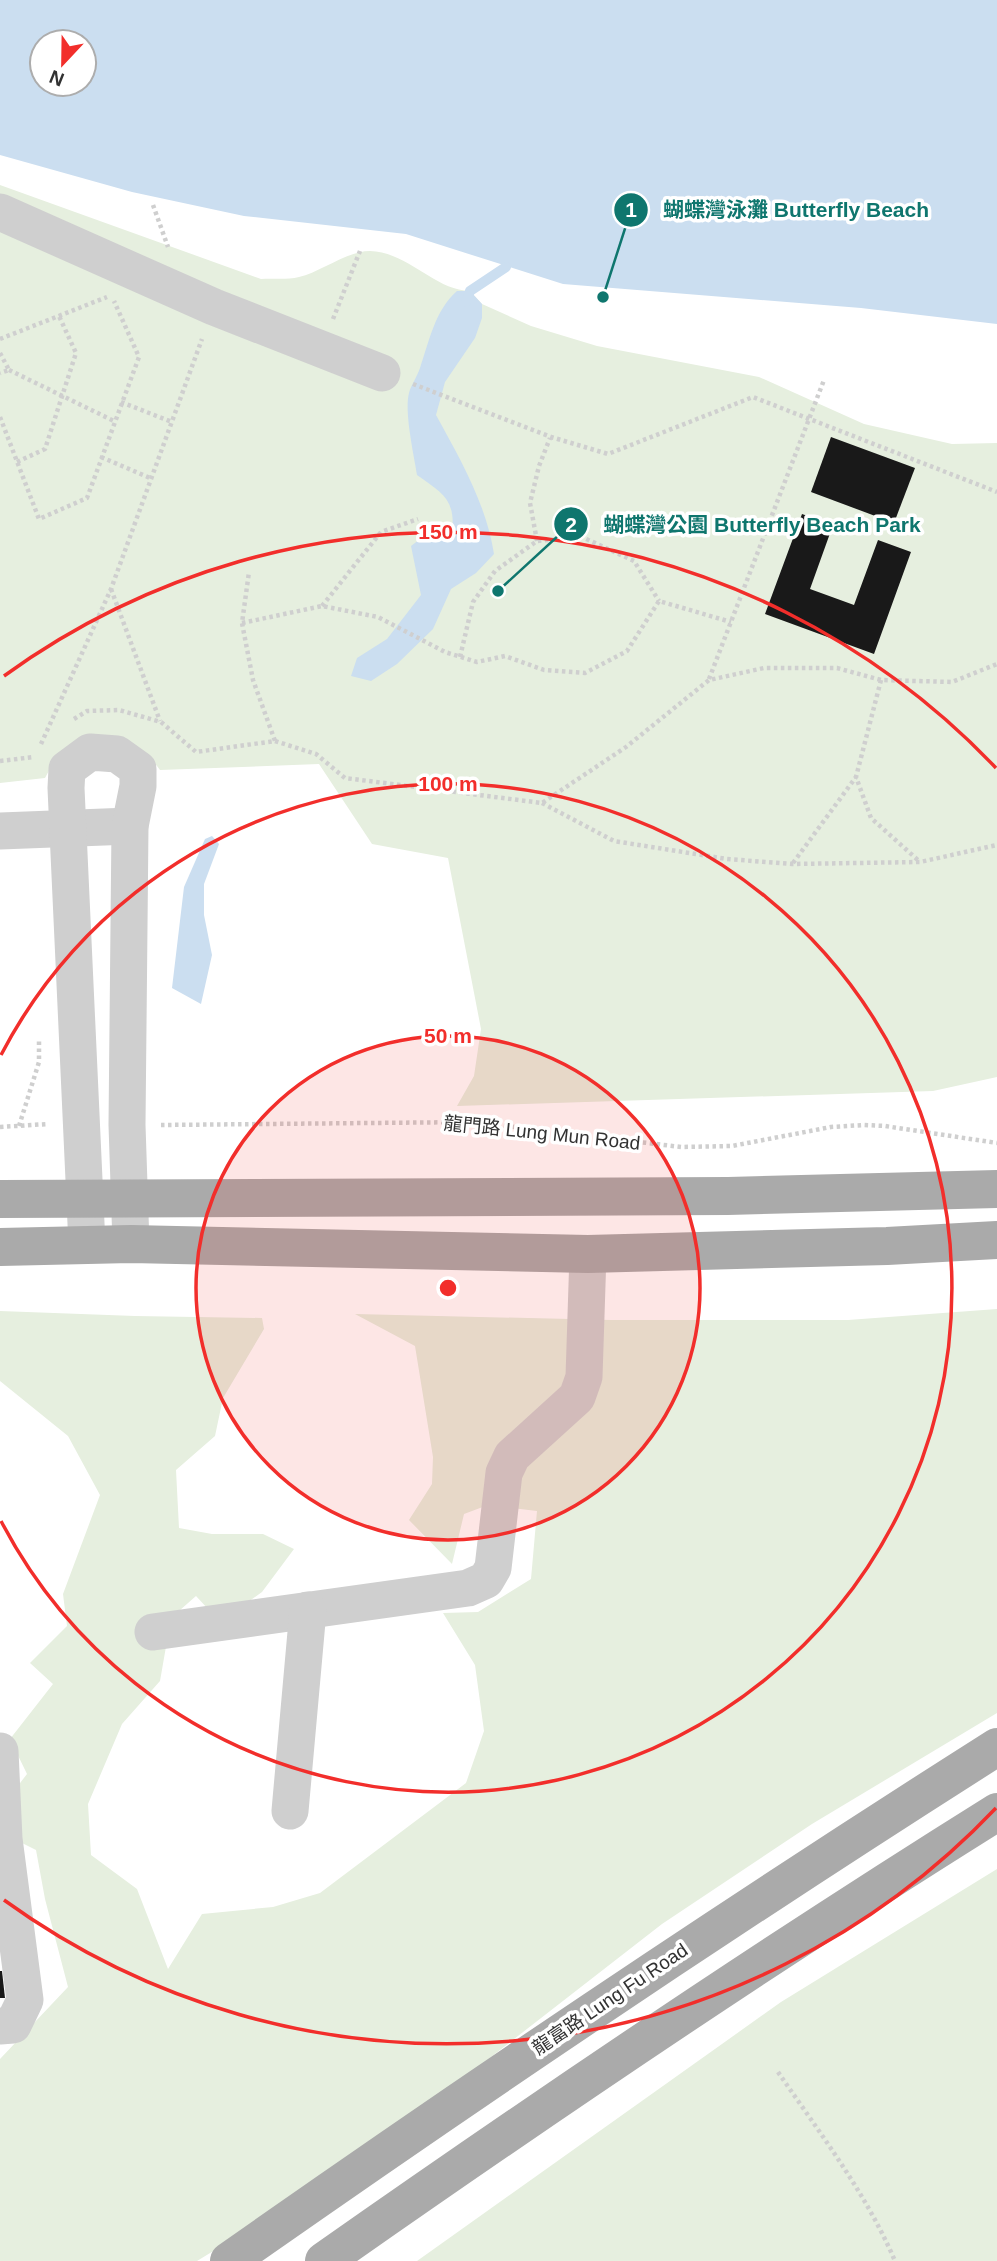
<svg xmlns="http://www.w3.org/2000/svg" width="997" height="2261" font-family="Arial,'Noto Sans TC',sans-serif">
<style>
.green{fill:#e6efdf}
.water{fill:#cbdef0;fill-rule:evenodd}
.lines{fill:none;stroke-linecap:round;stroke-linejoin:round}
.stream{stroke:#cbdef0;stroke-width:10}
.building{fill:#191919}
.path{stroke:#cfcfcf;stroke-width:4.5;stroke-dasharray:3.5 3.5;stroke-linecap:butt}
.minor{stroke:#cfcfcf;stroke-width:37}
.major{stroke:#aaa;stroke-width:38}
.ring{fill:none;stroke:#f22e2b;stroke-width:3.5}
.labels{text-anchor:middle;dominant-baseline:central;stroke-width:7;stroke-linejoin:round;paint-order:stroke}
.street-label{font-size:19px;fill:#323232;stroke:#fff}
.centre{fill:#f22e2b;stroke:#fff;stroke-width:3.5}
.ring-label{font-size:21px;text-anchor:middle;font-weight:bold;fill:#f22e2b;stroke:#fff;stroke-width:7;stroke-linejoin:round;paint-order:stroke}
.leader{fill:none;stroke:#0f766e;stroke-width:2.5}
.callout-dot{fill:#0f766e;stroke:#fff;stroke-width:2.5}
.mark-label{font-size:21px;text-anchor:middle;font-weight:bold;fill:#fff}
.callout-label{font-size:21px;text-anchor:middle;font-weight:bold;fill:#0f766e;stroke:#fff;stroke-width:7;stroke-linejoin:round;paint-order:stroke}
</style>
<rect width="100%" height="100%" fill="#fff"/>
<g class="green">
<path d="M 0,185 L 261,279 C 273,278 287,280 299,277 C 321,272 347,251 370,251 C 408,252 434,290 470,291 L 482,304 L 531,326 L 597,346 L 759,377 L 864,424 L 952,444 L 997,443 L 997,1077 L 933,1091 L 457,1106 L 474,1076 L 481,1029 L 448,858 L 372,844 L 319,764 L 160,770 L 148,754 L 57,756 L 45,778 L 0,783 Z"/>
<polygon points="997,1309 997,1713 812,1824 662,1924 406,2123 238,2236 197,2261 0,2261 0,2059 68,1987 45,1899 36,1850 0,1832 0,1809 27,1774 10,1739 53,1684 30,1663 67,1626 63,1594 100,1495 68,1436 0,1381 0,1311 135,1316 262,1318 264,1329 223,1398 215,1436 176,1470 179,1528 212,1534 263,1534 294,1549 262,1592 220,1622 196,1596 171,1618 160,1681 122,1724 88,1804 91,1855 137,1889 168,1969 202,1914 273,1907 320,1893 466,1783 484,1731 475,1665 443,1613 478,1612 531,1579 537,1511 488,1505 464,1514 452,1564 409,1520 432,1484 433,1457 415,1346 355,1314 611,1320 848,1320"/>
<polygon points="997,1869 997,2261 417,2261 781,2002"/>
</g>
<g class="water">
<path d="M 0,0 L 997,0 L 997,324 L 861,308 L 563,284 L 406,234 L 244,216 L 132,192 L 0,155 ZM 84,42 L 84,84 L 42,84 L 42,42 Z"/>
<path d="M 457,291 L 470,291 L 482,304 L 482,318 L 475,338 L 445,382 L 436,415 C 460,459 486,503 494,554 L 476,573 L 451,589 L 433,629 L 397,664 L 371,681 L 351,676 L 357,658 L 387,639 L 421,595 L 411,546 L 428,533 L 452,533 C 456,499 442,493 417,475 C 414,455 404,412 409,393 C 411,385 417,377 420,368 C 429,342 435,310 457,291 Z"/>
<polygon points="212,836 219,844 204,884 204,915 212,955 201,1004 172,988 184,887 205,839"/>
</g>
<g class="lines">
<polyline class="stream" points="466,302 470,291 506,267"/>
</g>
<g class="building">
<polygon points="831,437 915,468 894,523 811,492"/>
<polygon points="802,514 833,525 810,589 854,605 878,540 911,552 874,654 765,614"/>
<polygon points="0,1971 2,1971 5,1998 0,1998"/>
</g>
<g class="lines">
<g class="path">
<polyline points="153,205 168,247"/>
<polyline points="333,319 360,251"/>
<polyline points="0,339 107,297"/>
<polyline points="0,353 9,370 0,373"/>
<polyline points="9,370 114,421"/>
<polyline points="413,384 551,437 608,454 753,397 997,492"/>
<polyline points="121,402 172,422"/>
<polyline points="0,417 39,519 87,498 139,357 114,301"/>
<polyline points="101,457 150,478"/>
<polyline points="17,462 45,449 76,353 59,316"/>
<polyline points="537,541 530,503 539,466 550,438"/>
<polyline points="111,589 160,721"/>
<polyline points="322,606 381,532 418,519"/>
<polyline points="242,623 322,606 378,617 445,652 477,662 505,656 544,670 585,673 627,651 659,601 731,622"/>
<polyline points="460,657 473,602 495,571 537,541 582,537 634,561 659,601"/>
<polyline points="709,679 824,380"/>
<polyline points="881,680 856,777 871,818 919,861"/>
<polyline points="74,719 87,711 119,710 161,722 196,752 275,741 253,680 242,623 249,572"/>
<polyline points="275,741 316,754 345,778 542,803 626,747 709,680 764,668 837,668 881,680 952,682 997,664"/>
<polyline points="41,744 111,589 202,339"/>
<polyline points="0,761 34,757"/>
<polyline points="542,803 614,841 727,859 792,864 920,862 997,845"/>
<polyline points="793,863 856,777"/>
<polyline points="161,1125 473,1122 681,1147 732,1146 831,1127 864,1125 885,1126 997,1143"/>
<polyline points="19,1126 39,1062 39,1038"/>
<polyline points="0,1127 48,1124"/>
<path d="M 778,2072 C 819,2132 866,2193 895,2261"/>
</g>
<g class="minor">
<polyline points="0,212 214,307 382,373"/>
<polyline points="0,831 130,826"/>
<polyline points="87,1245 66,788 67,769 90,752 117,754 138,769 138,786 130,826 127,1125 131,1244"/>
<polyline points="153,1632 468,1588 486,1580 493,1568 504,1473 512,1456 577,1397 584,1377 588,1254"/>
<polyline points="0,1751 4,1839 25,2000 13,2025 0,2026"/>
<polyline points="290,1811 308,1610"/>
</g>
<g class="major">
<polyline points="0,1199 728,1196 997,1189"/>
<polyline points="0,1247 131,1244 588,1254 887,1246 997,1240"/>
<path d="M 229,2261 C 481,2084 737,1912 997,1747"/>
<path d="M 324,2261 C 545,2106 768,1955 997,1812"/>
</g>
</g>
<circle cx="448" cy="1288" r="252" fill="#f22e2b" fill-opacity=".12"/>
<g class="ring">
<circle cx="448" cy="1288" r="252"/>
<path d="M1 1055A504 504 0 1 1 1 1521"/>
<path d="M996 1808A756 756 0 0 1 4 1900M4 676A756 756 0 0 1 996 768"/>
</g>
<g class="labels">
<g class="street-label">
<text transform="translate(542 1133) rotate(6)">龍門路 Lung Mun Road</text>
<text transform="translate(610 1999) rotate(-34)">龍富路 Lung Fu Road</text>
</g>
</g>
<circle cx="448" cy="1288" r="10" class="centre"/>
<g class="ring-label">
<text x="448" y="539">150 m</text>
<text x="448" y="791">100 m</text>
<text x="448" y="1043">50 m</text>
</g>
<path class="leader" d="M603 297L631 210M498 591L571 524"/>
<g class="callout-dot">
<circle cx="603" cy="297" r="7"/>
<circle cx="498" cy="591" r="7"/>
<circle cx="631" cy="210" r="18"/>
<circle cx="571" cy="524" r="18"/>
</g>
<g class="mark-label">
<text x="631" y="217">1</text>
<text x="571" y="532">2</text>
</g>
<g class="callout-label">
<text x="796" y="217">蝴蝶灣泳灘 Butterfly Beach</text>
<text x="762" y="532">蝴蝶灣公園 Butterfly Beach Park</text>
</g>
<g transform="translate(63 63) rotate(202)"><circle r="33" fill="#ffffff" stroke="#adadad" stroke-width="2"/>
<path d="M0-5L12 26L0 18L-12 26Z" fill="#f22e2b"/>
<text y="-10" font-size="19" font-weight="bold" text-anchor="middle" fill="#323232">N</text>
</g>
</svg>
